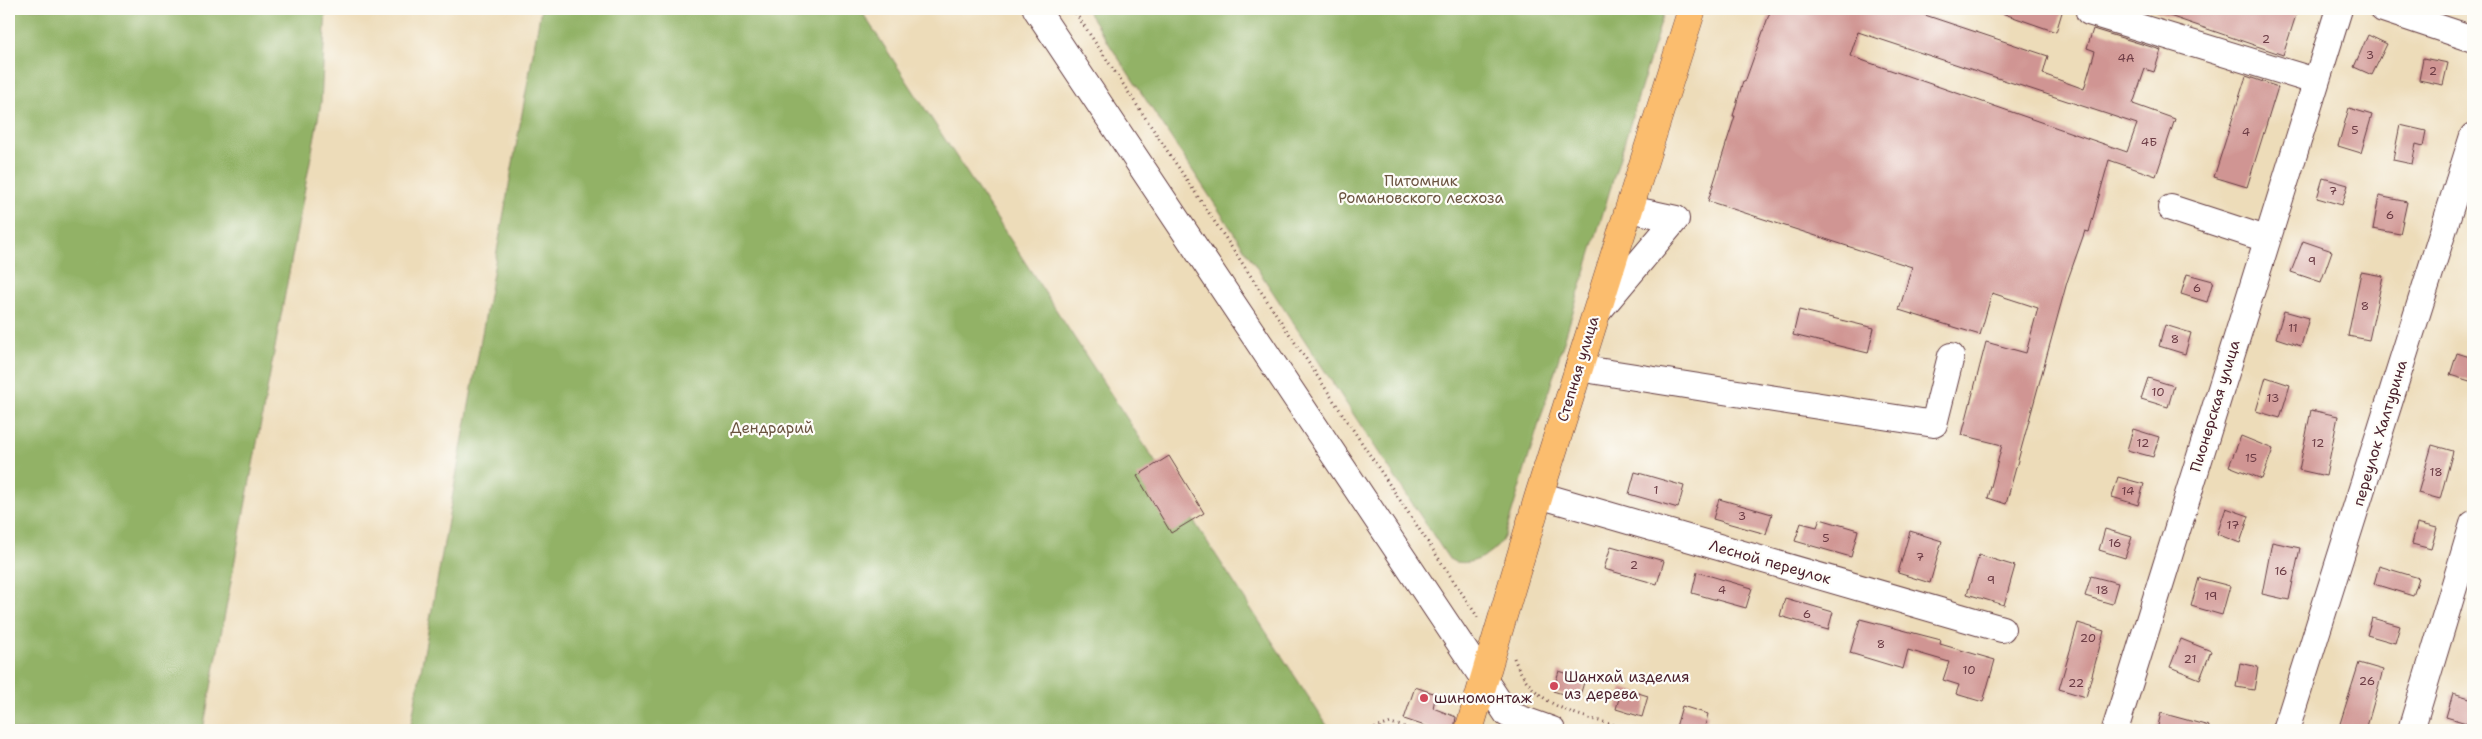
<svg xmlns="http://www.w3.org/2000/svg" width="2482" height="739" font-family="'Shantell Sans',sans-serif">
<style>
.forest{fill:#92b266;stroke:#6e6848}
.building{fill:#d09593;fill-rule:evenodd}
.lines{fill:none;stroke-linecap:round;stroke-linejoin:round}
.minor-casing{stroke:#623b40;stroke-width:28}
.major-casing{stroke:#623b40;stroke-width:29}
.path{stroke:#623b40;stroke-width:3;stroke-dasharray:1 4;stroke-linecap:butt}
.minor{stroke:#fff;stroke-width:26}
.major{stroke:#fbbd6e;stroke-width:28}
.poi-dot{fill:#d1495b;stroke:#fdfcf7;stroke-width:2}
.labels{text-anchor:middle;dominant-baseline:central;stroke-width:4.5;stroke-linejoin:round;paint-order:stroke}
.number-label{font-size:12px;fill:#6c3c45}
.park-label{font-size:15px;fill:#6b5441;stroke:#fdfcf7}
.street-label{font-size:15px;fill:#4a1f2b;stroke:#fdfcf7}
.poi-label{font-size:15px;fill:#4a1f2b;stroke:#fdfcf7;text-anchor:start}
</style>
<rect width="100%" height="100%" fill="#fdfcf7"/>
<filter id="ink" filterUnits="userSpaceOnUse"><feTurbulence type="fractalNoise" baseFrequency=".02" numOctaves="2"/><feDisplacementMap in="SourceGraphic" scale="10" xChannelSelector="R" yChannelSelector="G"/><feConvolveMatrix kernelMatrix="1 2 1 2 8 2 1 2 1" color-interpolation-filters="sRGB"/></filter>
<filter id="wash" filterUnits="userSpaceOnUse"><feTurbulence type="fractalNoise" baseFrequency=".0096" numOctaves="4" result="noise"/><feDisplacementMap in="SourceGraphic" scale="20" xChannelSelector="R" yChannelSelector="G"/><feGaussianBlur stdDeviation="1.12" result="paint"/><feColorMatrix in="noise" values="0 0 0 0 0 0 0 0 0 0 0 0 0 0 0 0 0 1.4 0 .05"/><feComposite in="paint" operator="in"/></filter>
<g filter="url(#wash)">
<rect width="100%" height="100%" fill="#eddcb9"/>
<g class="forest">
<polygon points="9,9 326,9 321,103 203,730 9,730"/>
<polygon points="541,9 860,9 1330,730 410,730"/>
<path d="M 1086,9 L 1665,9 L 1505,535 C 1497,554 1467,570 1449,559 Z"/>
</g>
<g id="blocks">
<g class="building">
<path d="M 1771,9 L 1907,9 L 2048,56 L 2043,74 L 2084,89 L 2095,51 L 2087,48 L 2093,29 L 2161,50 L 2154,72 L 2145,69 L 2133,104 L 2175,119 L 2156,176 L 2109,160 L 2089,232 L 2085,231 L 2067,282 L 2006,504 L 1988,498 L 2002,445 L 1962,435 L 1986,342 L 2026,353 L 2038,308 L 1992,293 L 1980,335 L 1899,310 L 1912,267 L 1708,201 L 1735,116 L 1733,116 L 1743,81 L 1745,82 ZM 1858,32 L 2137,124 L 2127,152 L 1850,56 Z"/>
<polygon points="1996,9 2063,9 2056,32 1996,11"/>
<polygon points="2155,9 2298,9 2283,55 2155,11"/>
<polygon points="2368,35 2387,44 2372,75 2354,67"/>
<polygon points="2423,58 2448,63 2443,85 2419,80"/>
<polygon points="2246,76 2278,87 2247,187 2214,177"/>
<polygon points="2349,108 2372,115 2361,153 2338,146"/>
<polygon points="2400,125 2426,131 2423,146 2416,144 2412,164 2393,160"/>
<polygon points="2323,178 2348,185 2342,205 2317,198"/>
<polygon points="2379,196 2407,202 2400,234 2373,229"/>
<polygon points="2303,241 2332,251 2321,282 2291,272"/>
<polygon points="2361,272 2383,276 2369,340 2348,336"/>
<polygon points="2187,274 2213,281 2207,302 2181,294"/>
<polygon points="1799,310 1874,328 1868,353 1793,335"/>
<polygon points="2284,311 2309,318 2301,346 2276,338"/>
<polygon points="2165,325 2191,333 2185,354 2159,346"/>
<polygon points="2457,353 2473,358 2473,382 2450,375"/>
<polygon points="2266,377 2290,385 2280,418 2256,411"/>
<polygon points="2148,378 2174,386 2168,407 2141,399"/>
<polygon points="2311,410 2338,416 2326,476 2299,470"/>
<polygon points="2133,429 2159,437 2153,457 2127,450"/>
<polygon points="2241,436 2273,449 2262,479 2229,466"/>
<polygon points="2432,445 2453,451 2440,499 2418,493"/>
<polygon points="1169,456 1204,513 1171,533 1137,476"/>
<polygon points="1635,472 1684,486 1678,508 1629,494"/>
<polygon points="2118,477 2144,484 2138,505 2112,497"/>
<polygon points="1719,499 1772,514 1766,534 1713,519"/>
<polygon points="2226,508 2249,516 2240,543 2217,534"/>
<polygon points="1820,519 1858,530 1851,557 1795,541 1801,523 1817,527"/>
<polygon points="2417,523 2437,528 2431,549 2412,544"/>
<polygon points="2105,529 2132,537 2125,558 2099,550"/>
<polygon points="1910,531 1942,541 1930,583 1898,573"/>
<polygon points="2272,542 2300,548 2289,600 2262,594"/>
<polygon points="1611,546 1664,561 1657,584 1604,569"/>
<polygon points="1979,555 2015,566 2004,605 1967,594"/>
<polygon points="2379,566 2419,578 2413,596 2374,584"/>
<polygon points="1697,572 1752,588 1746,608 1692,593"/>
<polygon points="2091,576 2118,583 2112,604 2085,596"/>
<polygon points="2199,578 2230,586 2222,615 2191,606"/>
<polygon points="1785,598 1833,612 1828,630 1780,616"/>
<polygon points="2372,618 2400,626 2395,643 2367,635"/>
<polygon points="1860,619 1941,640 1940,644 1995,660 1983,702 1956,694 1959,685 1943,680 1949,662 1908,650 1903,669 1850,653"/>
<polygon points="2078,623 2104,631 2086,697 2059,689"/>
<polygon points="2181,639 2211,651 2200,679 2170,667"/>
<polygon points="2240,663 2258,667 2254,690 2236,687"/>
<polygon points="2359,663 2383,670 2366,730 2338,730"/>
<polygon points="1559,671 1585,679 1579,699 1553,691"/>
<polygon points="1415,687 1436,694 1433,708 1456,717 1454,730 1437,730 1404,719"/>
<polygon points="1622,688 1648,696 1642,717 1616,709"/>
<polygon points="2453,693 2473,699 2473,725 2446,717"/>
<polygon points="1682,706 1708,714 1704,730 1687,730 1676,727"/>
<polygon points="2161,713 2209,726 2208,730 2157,730"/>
</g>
</g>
</g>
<g filter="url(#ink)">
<use href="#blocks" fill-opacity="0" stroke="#623b40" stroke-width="1"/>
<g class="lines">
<defs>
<g id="minor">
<polyline points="1036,9 1507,714 1552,730"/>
<polyline points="2383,9 2473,39"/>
<polyline points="2089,12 2315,81"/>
<polyline points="2171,208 2266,239"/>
<polyline points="1596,314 1676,219 1630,209"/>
<polyline points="1578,368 1934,424 1951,356"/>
<polyline points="1539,495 2002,629"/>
<polyline points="2115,730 2339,9"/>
<polyline points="2286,730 2473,136"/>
<polyline points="2411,730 2473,524"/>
</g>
<polyline id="major" points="1469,730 1539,495 1692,9"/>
</defs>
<use href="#minor" class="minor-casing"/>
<use href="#major" class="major-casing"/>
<g class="path">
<polyline points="1073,9 1479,619"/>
<path d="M 1514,658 C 1534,711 1584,716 1633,730"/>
<polyline points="1370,730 1391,723 1414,730"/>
</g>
<use href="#minor" class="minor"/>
<use href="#major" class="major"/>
</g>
</g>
<g class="poi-dot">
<circle cx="1554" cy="686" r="5"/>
<circle cx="1424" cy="698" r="5"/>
</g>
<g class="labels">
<g class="number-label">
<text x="2266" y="39">2</text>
<text x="2370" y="55">3</text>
<text x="2126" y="58">4А</text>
<text x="2433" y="71">2</text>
<text x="2355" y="130">5</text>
<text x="2246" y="132">4</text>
<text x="2149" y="142">4Б</text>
<text x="2333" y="191">7</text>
<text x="2390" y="215">6</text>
<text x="2312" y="261">9</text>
<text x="2197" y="288">6</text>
<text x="2365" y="306">8</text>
<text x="2293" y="328">11</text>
<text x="2175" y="339">8</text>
<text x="2158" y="392">10</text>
<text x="2273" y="398">13</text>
<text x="2143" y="443">12</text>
<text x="2318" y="443">12</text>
<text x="2251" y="458">15</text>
<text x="2436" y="472">18</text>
<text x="1656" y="490">1</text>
<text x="2128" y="491">14</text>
<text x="1742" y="516">3</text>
<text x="2233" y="525">17</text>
<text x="1826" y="538">5</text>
<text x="2115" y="543">16</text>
<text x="1920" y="557">7</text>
<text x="1634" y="565">2</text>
<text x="2281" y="571">16</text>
<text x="1991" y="580">9</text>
<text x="1722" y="590">4</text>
<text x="2102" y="590">18</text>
<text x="2211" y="596">19</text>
<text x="1807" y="614">6</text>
<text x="2088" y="638">20</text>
<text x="1881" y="644">8</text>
<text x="2190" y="659">21</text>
<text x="1969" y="670">10</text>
<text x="2367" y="681">26</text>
<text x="2076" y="683">22</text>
</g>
<g class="park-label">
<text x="1421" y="181">Питомник<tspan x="1421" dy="17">Романовского лесхоза</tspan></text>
<text x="772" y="428">Дендрарий</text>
</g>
<g class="street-label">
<text transform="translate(1578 369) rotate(-73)">Степная улица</text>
<text transform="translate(2215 406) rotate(-73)">Пионерская улица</text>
<text transform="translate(2380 433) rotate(-73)">переулок Халтурина</text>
<text transform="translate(1770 562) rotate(16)">Лесной переулок</text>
</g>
<g class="poi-label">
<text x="1564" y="677">Шанхай изделия<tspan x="1564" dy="17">из дерева</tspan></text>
<text x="1434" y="698">шиномонтаж</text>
</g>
</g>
<rect width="2482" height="739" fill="none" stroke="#fdfcf7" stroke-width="30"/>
</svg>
